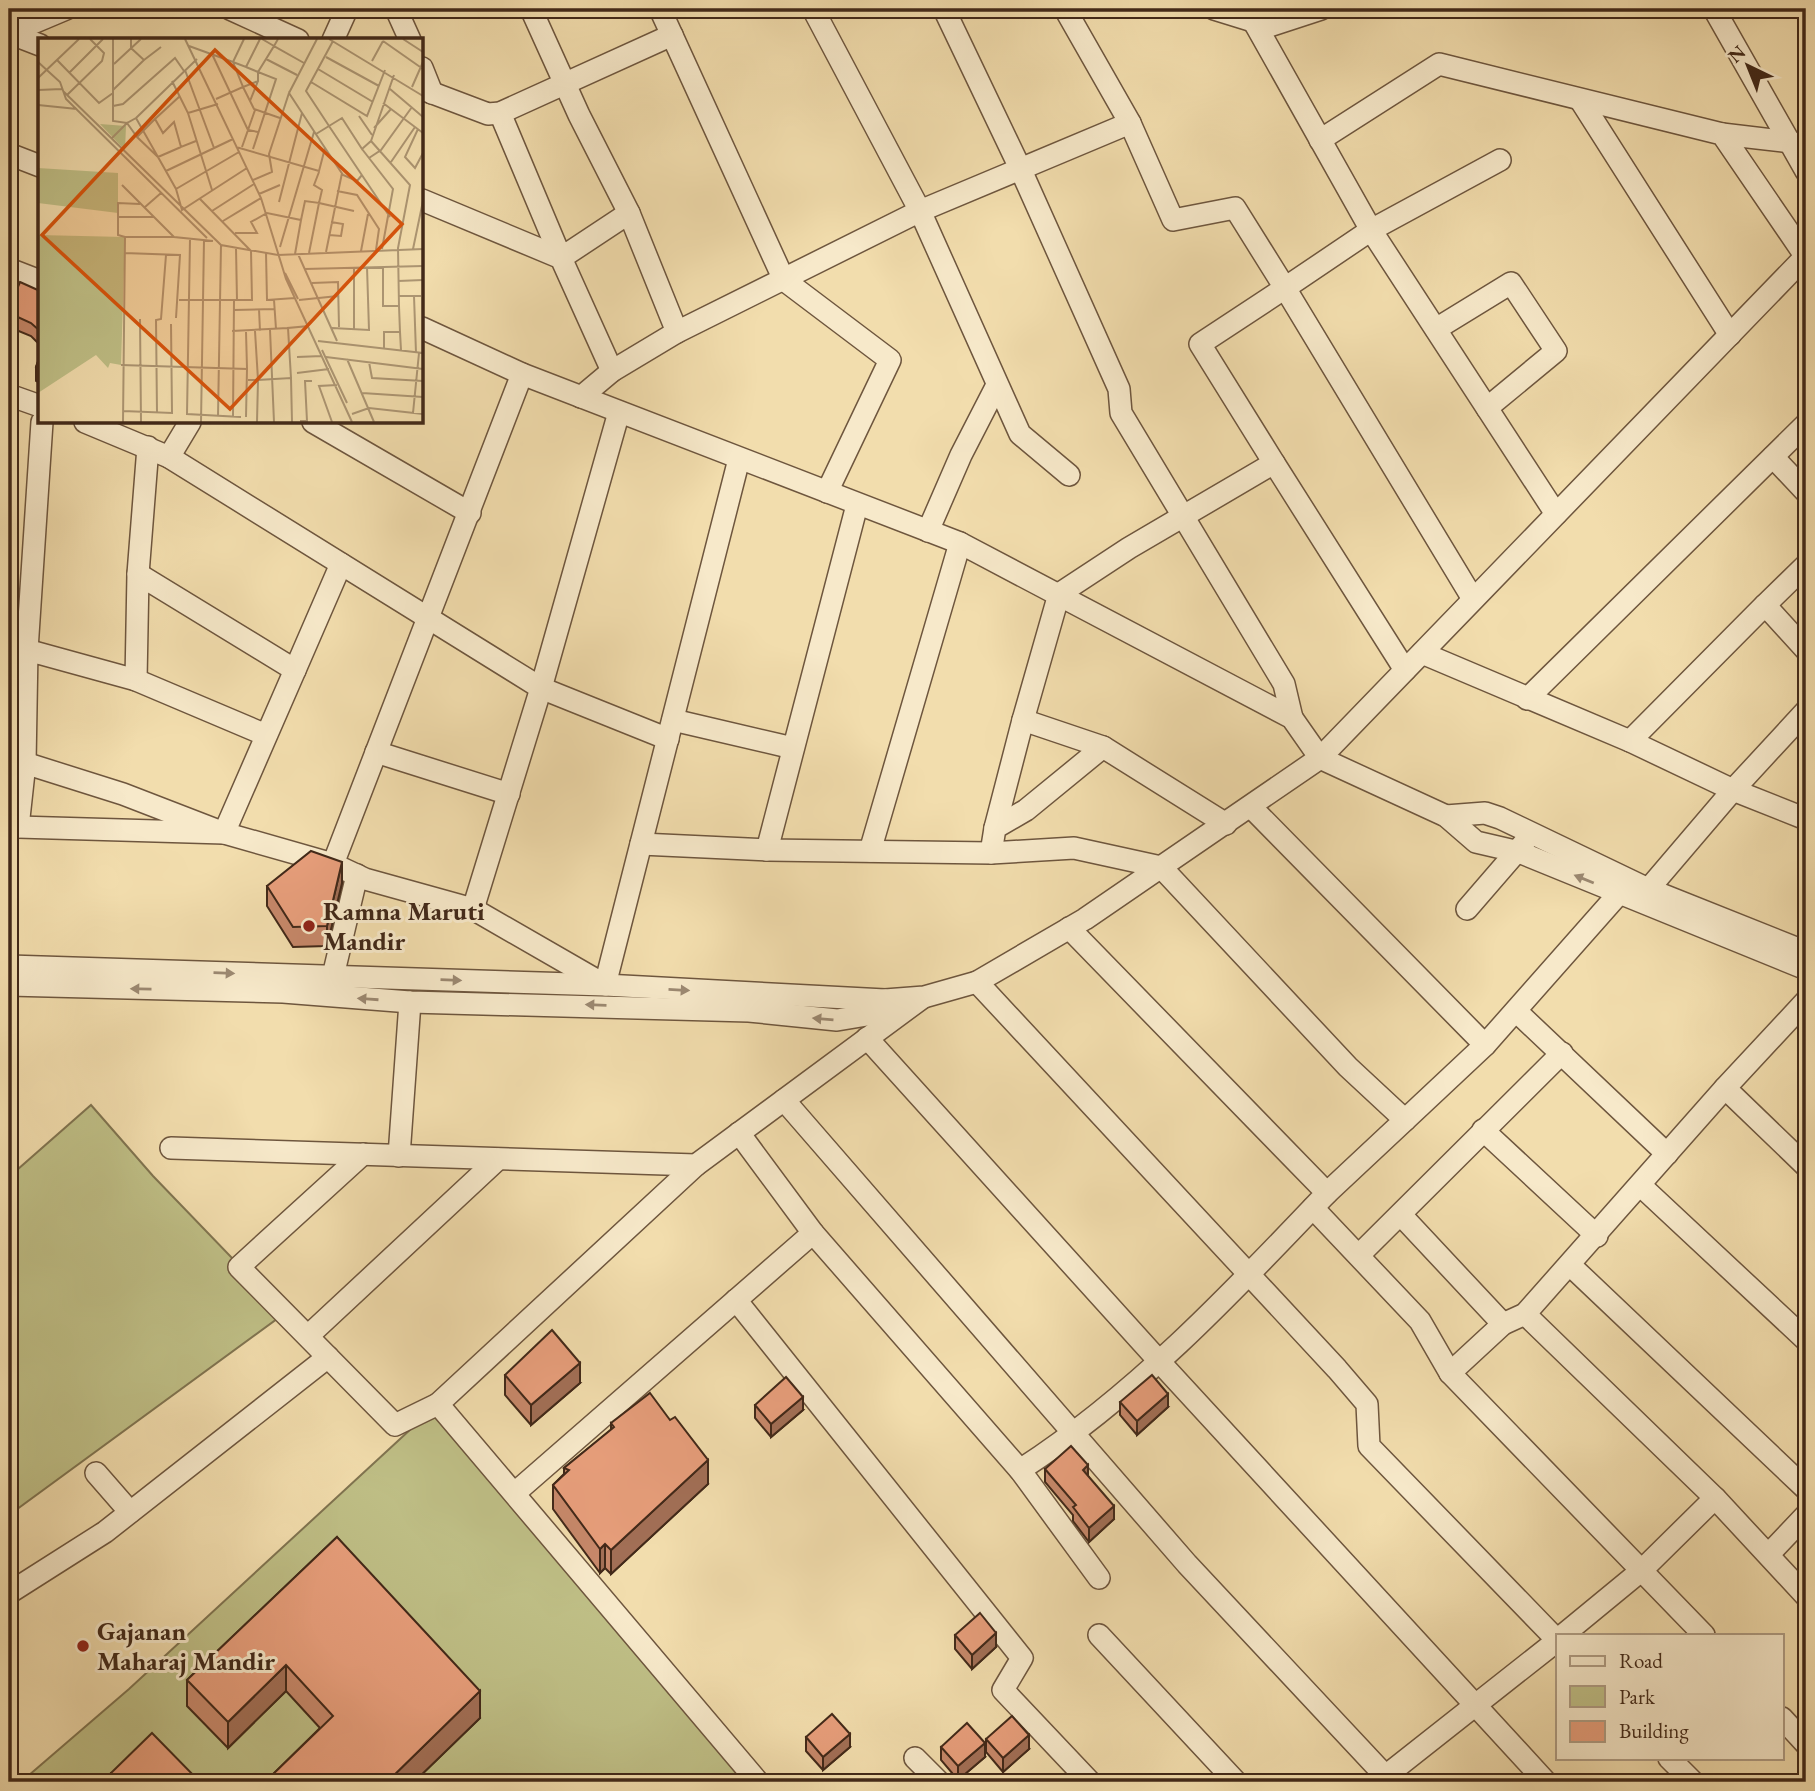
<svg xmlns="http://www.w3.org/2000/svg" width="1815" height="1791" font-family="'EB Garamond',serif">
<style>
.green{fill:#bfbf86;stroke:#807450;stroke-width:2}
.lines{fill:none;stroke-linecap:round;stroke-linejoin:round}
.minor-casing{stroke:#6e563e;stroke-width:24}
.minor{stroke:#f7e9ca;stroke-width:21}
.wall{fill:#c7886a;stroke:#422919;stroke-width:2}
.shaded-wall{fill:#a26f56;stroke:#422919;stroke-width:2}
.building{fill:#e79e7b;stroke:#422919;stroke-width:2}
.oneway{fill:#9c8972}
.poi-dot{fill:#8f2418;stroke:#f7e9ca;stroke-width:2.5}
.labels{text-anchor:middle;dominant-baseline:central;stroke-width:6;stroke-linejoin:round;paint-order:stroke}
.poi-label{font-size:26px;font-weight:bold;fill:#422919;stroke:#f7e9ca;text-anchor:start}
.inset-road{fill:none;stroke:#ac9572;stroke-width:2}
.view{fill:#d7540d;fill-opacity:0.15;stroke:#d7540d;stroke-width:3.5}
.inset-edge{fill:none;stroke:#422919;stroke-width:3.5}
</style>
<rect width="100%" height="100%" fill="#f2ddad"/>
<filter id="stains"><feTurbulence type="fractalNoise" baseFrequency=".00286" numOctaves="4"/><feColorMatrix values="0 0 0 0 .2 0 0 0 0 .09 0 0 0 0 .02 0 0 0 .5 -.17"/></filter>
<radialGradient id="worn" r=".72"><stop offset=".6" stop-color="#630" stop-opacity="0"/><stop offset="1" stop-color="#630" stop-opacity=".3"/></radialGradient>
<g class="green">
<polygon points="91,1105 153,1176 285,1313 9,1515 9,1177"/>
<polygon points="438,1404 772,1782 21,1782 129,1689"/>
</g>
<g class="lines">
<defs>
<g id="minor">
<polyline points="230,9 298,40"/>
<polyline points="396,9 410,40"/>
<polyline points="531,9 579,115 629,213 677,332"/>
<polyline points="660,9 784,280 890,360 827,492"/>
<polyline points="813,9 920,211 1020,434 1069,475"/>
<polyline points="944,9 1020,168 1119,389 1121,413 1284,684 1292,718"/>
<polyline points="1214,9 1269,26 1321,9"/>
<polyline points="1714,9 1806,171"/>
<polyline points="1254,22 1371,230 1556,514"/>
<polyline points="9,33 66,9"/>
<polyline points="9,33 40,45"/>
<polyline points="333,40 347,9"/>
<polyline points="422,68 432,93"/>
<polyline points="422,89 488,114 500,113 672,35"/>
<polyline points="1581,101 1730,335"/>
<polyline points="500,113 561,258 629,213"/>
<polyline points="1722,134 1791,142"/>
<polyline points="1320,140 1439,64 1722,134 1806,257"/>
<polyline points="9,154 40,166"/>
<polyline points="422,200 561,258 612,371"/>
<polyline points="9,269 40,281"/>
<polyline points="422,328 522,374 960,543 1292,718 1320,758 1446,816 1476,842 1519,852 1806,969"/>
<polyline points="1436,329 1511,283 1556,351 1487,408"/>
<polyline points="9,395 40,406"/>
<polyline points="581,397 612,371 677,332 920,211 1130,123 1065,9"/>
<polyline points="85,422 169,457 541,688 668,739"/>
<polyline points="313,422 470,513"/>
<polyline points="169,457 190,422"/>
<polyline points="1773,457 1806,492"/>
<polyline points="1274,463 1405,670"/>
<polyline points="928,531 961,455 997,385"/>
<polyline points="138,574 148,447"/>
<polyline points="1473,599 1285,288 1371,230 1500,160"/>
<polyline points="1765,605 1806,565"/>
<polyline points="27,650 42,422"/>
<polyline points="1422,653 1630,741 1733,790 1806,819"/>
<polyline points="136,680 266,735"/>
<polyline points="1527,699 1806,424"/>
<polyline points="673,720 793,748"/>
<polyline points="1630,741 1765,605 1806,650"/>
<polyline points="1103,747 1226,824"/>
<polyline points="376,752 509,794"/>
<polyline points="9,758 123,794 224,833 333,864 365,879 473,909 605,985 739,459"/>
<polyline points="1251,807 1485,1045 1630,881"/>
<polyline points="1446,816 1485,813 1500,818 1648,889 1806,952"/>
<polyline points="9,825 18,827 25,763 27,650 136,680 138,574 295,670 341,564"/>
<polyline points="18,827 224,833 295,670"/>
<polyline points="995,828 1023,720"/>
<polyline points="641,844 767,850 991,853 1074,848 1161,867 1348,1067 1405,1120 1327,1193"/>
<polyline points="767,850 857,505"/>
<polyline points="870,851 960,543"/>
<polyline points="991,853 995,828 1026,810 1103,747 1023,720 1059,594 1129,548 1274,463 1200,344 1285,288 1235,208 1173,220 1130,123"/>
<polyline points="333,864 522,374"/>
<polyline points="1640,899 1733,790 1806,711"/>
<polyline points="473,909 541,688 619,412"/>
<polyline points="1467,909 1524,843"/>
<polyline points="9,966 605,985 885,1000 924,997 977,982 1085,919 1320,758 1806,256"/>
<polyline points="333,976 357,875"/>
<polyline points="977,982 1337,1369 1367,1404 1369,1446 1558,1641"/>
<polyline points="9,985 283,992 410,1002 749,1011 837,1020 867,1015 885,1000"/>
<polyline points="1806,1001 1725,1088 1806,1166"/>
<polyline points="1516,1011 1667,1154"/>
<polyline points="867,1038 1168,1371 1546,1782"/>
<polyline points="784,1100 1187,1564 1391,1782"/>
<polyline points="1405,1120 1485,1045"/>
<polyline points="1483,1130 1597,1236"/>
<polyline points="739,1133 813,1233"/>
<polyline points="171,1148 696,1165 922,998"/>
<polyline points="363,1154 239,1267 395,1425 438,1404"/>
<polyline points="399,1156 410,1002"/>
<polyline points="696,1165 438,1404 758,1782"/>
<polyline points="1640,1185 1806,1340"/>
<polyline points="1313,1208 1420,1321 1450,1373 1704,1635"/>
<polyline points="1401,1215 1503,1324"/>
<polyline points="1359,1255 1562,1053"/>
<polyline points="1571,1266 1806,1489"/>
<polyline points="736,1300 1022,1658 1003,1690 1090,1782"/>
<polyline points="1525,1314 1715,1498"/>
<polyline points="308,1336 498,1159"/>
<polyline points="1450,1373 1503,1324 1525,1314 1725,1088"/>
<path d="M 1020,1470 C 1135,1396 1233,1292 1327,1193 L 1069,928"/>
<polyline points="96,1473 130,1512"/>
<polyline points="516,1492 813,1233 1020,1470 1099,1578"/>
<polyline points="1769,1554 1806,1515"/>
<polyline points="9,1593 105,1532 328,1357"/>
<polyline points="1099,1635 1236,1782"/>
<polyline points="1563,1635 1642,1570 1715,1498 1806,1596"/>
<polyline points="1782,1718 1806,1744"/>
<polyline points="915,1758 939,1782"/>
<polyline points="1669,1758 1693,1782"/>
<polyline points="1378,1782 1558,1640"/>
</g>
</defs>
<use href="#minor" class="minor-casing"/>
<use href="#minor" class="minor"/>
</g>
<g class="wall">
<polygon points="40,291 40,345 31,336 9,327 9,308"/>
<polygon points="40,356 40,383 36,381 36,367"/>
<polygon points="342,883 327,946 293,947 267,906 267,886"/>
<polygon points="505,1375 580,1383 531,1425 505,1395"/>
<polygon points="1120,1402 1168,1407 1137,1435 1120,1415"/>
<polygon points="755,1405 803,1410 771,1437 755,1418"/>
<polygon points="611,1423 708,1484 611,1574 605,1568 600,1573 553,1509 553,1485 564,1474 564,1468 611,1430"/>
<polygon points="1045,1469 1088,1476 1114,1519 1089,1542 1073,1521 1073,1515 1045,1482"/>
<polygon points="337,1537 480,1718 414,1782 265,1782 320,1728 286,1691 228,1748 187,1706 187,1680"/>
<polygon points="955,1635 996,1647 972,1669 955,1649"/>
<polygon points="806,1737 850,1747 823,1770 806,1751"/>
<polygon points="986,1739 1029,1749 1003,1772 986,1752"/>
<polygon points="941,1747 985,1757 958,1780 941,1760"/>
<polygon points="111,1773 200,1782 111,1782"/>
</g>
<g class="shaded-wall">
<polygon points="342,862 342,883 327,946 327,926"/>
<polygon points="580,1363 580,1383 531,1425 531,1405"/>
<polygon points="1168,1394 1168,1407 1137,1435 1137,1421"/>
<polygon points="803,1397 803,1410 771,1437 771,1424"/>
<polygon points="708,1460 708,1484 611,1574 611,1550"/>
<polygon points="1088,1465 1088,1479 1083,1470"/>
<polygon points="1114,1506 1114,1519 1089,1542 1089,1528"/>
<polygon points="605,1544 605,1568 600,1573 600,1549"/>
<polygon points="996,1633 996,1647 972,1669 972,1655"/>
<polygon points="286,1665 286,1691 228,1748 228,1722"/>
<polygon points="480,1691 480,1718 414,1782 387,1782"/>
<polygon points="850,1734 850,1747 823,1770 823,1757"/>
<polygon points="1029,1735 1029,1749 1003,1772 1003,1758"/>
<polygon points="985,1743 985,1757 958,1780 958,1766"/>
</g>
<g class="building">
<polygon points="20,282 40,291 40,331 31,323 9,313 9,308"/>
<polygon points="40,356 40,369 36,367"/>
<polygon points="311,851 342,862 327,926 293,927 267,886"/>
<polygon points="552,1330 580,1363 531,1405 505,1375"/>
<polygon points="1152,1375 1168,1394 1137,1421 1120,1402"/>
<polygon points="786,1377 803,1397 771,1424 755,1405"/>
<polygon points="650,1393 670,1420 675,1417 708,1460 611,1550 605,1544 600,1549 553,1485 569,1470 564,1468 614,1427 611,1423"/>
<polygon points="1071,1446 1088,1465 1083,1470 1114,1506 1089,1528 1073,1507 1076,1505 1045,1469"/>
<polygon points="337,1537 480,1691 387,1782 265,1782 333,1716 286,1665 228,1722 187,1680"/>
<polygon points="980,1613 996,1633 972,1655 955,1635"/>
<polygon points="832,1714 850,1734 823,1757 806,1737"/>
<polygon points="1012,1716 1029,1735 1003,1758 986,1739"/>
<polygon points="967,1723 985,1743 958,1766 941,1747"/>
<polygon points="152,1733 200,1782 120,1782 111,1773"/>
</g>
<defs><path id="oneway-solid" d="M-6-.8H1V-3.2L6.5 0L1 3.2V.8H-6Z" transform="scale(1.75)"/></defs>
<g class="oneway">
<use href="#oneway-solid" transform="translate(1584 879) rotate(-158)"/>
<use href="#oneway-solid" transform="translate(224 973) rotate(2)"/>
<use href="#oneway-solid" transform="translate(451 980) rotate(2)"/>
<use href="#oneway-solid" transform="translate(141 989) rotate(-179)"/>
<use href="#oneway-solid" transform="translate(679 990) rotate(3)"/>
<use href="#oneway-solid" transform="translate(368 999) rotate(-176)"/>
<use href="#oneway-solid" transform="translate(596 1005) rotate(-178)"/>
<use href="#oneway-solid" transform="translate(823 1019) rotate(-175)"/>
</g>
<g class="poi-dot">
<circle cx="309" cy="926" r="7"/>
<circle cx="83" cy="1646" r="7"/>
</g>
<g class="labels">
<g class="poi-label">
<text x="323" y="911">Ramna Maruti<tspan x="323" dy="30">Mandir</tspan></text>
<text x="97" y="1631">Gajanan<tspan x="97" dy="30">Maharaj Mandir</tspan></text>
</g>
</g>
<g transform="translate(38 38)">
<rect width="385" height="385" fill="#f2ddad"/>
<path d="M 62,86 L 88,88 L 87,112 ZM 0,130 L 80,135 L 80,175 L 0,165 ZM 0,197 L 87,199 L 83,327 L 72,325 L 70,330 L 58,317 L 0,355 Z" fill="#bfbf86"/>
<path class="inset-road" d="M 75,1 L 75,83 L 89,85 L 98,80 L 138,151 L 144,172 L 209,130M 147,1 L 223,160 L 248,241 L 314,384M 240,1 L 236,8 L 266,25M 291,1 L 385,58M 365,1 L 385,14M 295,3 L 268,53 L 291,88 L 304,80 L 324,111 L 333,103 L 372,147 L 360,210 L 361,268 L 345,268 L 345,229M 345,3 L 385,31M 151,8 L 195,24 L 206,1M 174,16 L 210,92 L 204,109M 288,19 L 341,48M 228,21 L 259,37M 19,22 L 61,65 L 75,55M 106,22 L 123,9M 334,23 L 345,3M 0,24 L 22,44 L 28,61 L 169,200M 76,26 L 103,1M 208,29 L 220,34 L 220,43 L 205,49 L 216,71 L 242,80M 280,31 L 335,64M 147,32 L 176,110M 31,35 L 65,1M 0,40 L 41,1M 134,43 L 150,75 L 174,152M 273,44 L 329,78 L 347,32M 374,49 L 385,24M 352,51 L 385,79M 0,52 L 24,51M 75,52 L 106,22 L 93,10 L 93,1M 25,53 L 183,207 L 240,217 L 385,211M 251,55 L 279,1M 29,57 L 64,23 L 66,15 L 52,1M 178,61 L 205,49 L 195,24 L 208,29 L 222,1M 212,63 L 220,43M 345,65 L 385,95M 0,67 L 39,71M 75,68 L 85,66 L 137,20 L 146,33M 217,72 L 210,92 L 220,94M 150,75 L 180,66M 321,78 L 334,97M 98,80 L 159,21M 117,81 L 142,58M 336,90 L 353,71M 380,91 L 367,119 L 377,130 L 385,115M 278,96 L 291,88 L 352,179M 99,99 L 120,119 L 143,109M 73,101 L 89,85 L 99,99 L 117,81 L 125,95 L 136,84 L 143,109 L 158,103M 333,103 L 356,37M 198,109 L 281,133 L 287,110 L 305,137 L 319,143 L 324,137M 215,111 L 238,41 L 220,34 L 236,8 L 224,1M 324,111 L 355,151 L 344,211M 331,120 L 343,112 L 374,69M 353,124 L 377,89M 128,133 L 195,101M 215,142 L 234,134 L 231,116 L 251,55 L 287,110M 84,147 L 136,199 L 175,203M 138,151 L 201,114M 299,153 L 319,157 L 341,191 L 338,212M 221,156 L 242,147M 162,161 L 213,213 L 214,262 L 199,262M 241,164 L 264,75M 107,169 L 123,155M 174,173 L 216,146M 80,179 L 116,179M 185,183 L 223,160M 197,195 L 219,195 L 213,184 L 229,175 L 263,182 L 267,163 L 281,165 L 284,152 L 276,147 L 281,134M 291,197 L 303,198 L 305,186 L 293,184M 87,199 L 80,197 L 80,165 L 102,166M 152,201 L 149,376 L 203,379M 242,209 L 276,94M 375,211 L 385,163M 323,213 L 330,176M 288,214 L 304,135M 86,215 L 142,217 L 138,280M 228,215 L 229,262 L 257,260M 271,215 L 281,165 L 316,173M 257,216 L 263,182M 260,216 L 299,303M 316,230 L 316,291M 267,231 L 385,228M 247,235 L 260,261M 360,243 L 385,242M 274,245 L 300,244 L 301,289M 361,258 L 383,258M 376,258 L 378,315M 141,262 L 199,262 L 198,210M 236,262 L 238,291M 261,262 L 300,258M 361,268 L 362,294M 221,271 L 222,293M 196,272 L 236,271M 102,281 L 103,384M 294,290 L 331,292 L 329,229M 232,292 L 236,384M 194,293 L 250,290M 208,294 L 209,330M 280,303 L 385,315M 346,310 L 346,294 L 362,294 L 363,312M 284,312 L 309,365M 259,319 L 284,318M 288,319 L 385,331M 309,321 L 336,384M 331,324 L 334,340 L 385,343M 83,327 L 209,331 L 208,379M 259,335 L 291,331M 253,340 L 250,290 L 271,288M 210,342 L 220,342 L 217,293M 324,355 L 385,359M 85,373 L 134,375 L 133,286M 119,374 L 118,282 L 123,281 L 128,217M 375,375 L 381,315M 314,376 L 331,370 L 385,376M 180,378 L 183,207M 195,378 L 196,263M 262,383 L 269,383 L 267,343 L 274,343M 85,384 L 87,199 L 136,199M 163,384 L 166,202M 219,384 L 220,342 L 253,340 L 254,384M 294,384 L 281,348 L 299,347"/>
<path class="view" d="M 177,12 L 364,186 L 192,371 L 4,197 Z"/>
<rect width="385" height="385" class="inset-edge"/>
</g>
<rect width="1815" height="1791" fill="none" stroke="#f2ddad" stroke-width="35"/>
<rect x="10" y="10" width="1794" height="1770" fill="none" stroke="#422919" stroke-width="3.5"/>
<rect x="18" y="18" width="1780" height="1756" fill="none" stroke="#422919" stroke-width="2"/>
<rect x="1556" y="1634" width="228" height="126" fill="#f7e9ca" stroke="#af9c83" stroke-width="2"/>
<rect x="1570" y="1656" width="35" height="10" fill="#f7e9ca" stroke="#af9c83" stroke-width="2"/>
<text x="1619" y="1668" font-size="21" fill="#422919">Road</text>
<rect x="1570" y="1686" width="35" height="21" fill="#bfbf86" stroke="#af9c83" stroke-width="2"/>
<text x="1619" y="1704" font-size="21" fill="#422919">Park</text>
<rect x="1570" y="1721" width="35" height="21" fill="#e79e7b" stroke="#af9c83" stroke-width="2"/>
<text x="1619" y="1738" font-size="21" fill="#422919">Building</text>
<g transform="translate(1748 66) rotate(317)" stroke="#f7e9ca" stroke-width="5" paint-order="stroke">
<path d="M0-5L12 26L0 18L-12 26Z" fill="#422919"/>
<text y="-10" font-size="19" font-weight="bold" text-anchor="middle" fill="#422919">N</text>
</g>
<rect width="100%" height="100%" filter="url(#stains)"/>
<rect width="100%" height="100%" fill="url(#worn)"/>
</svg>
